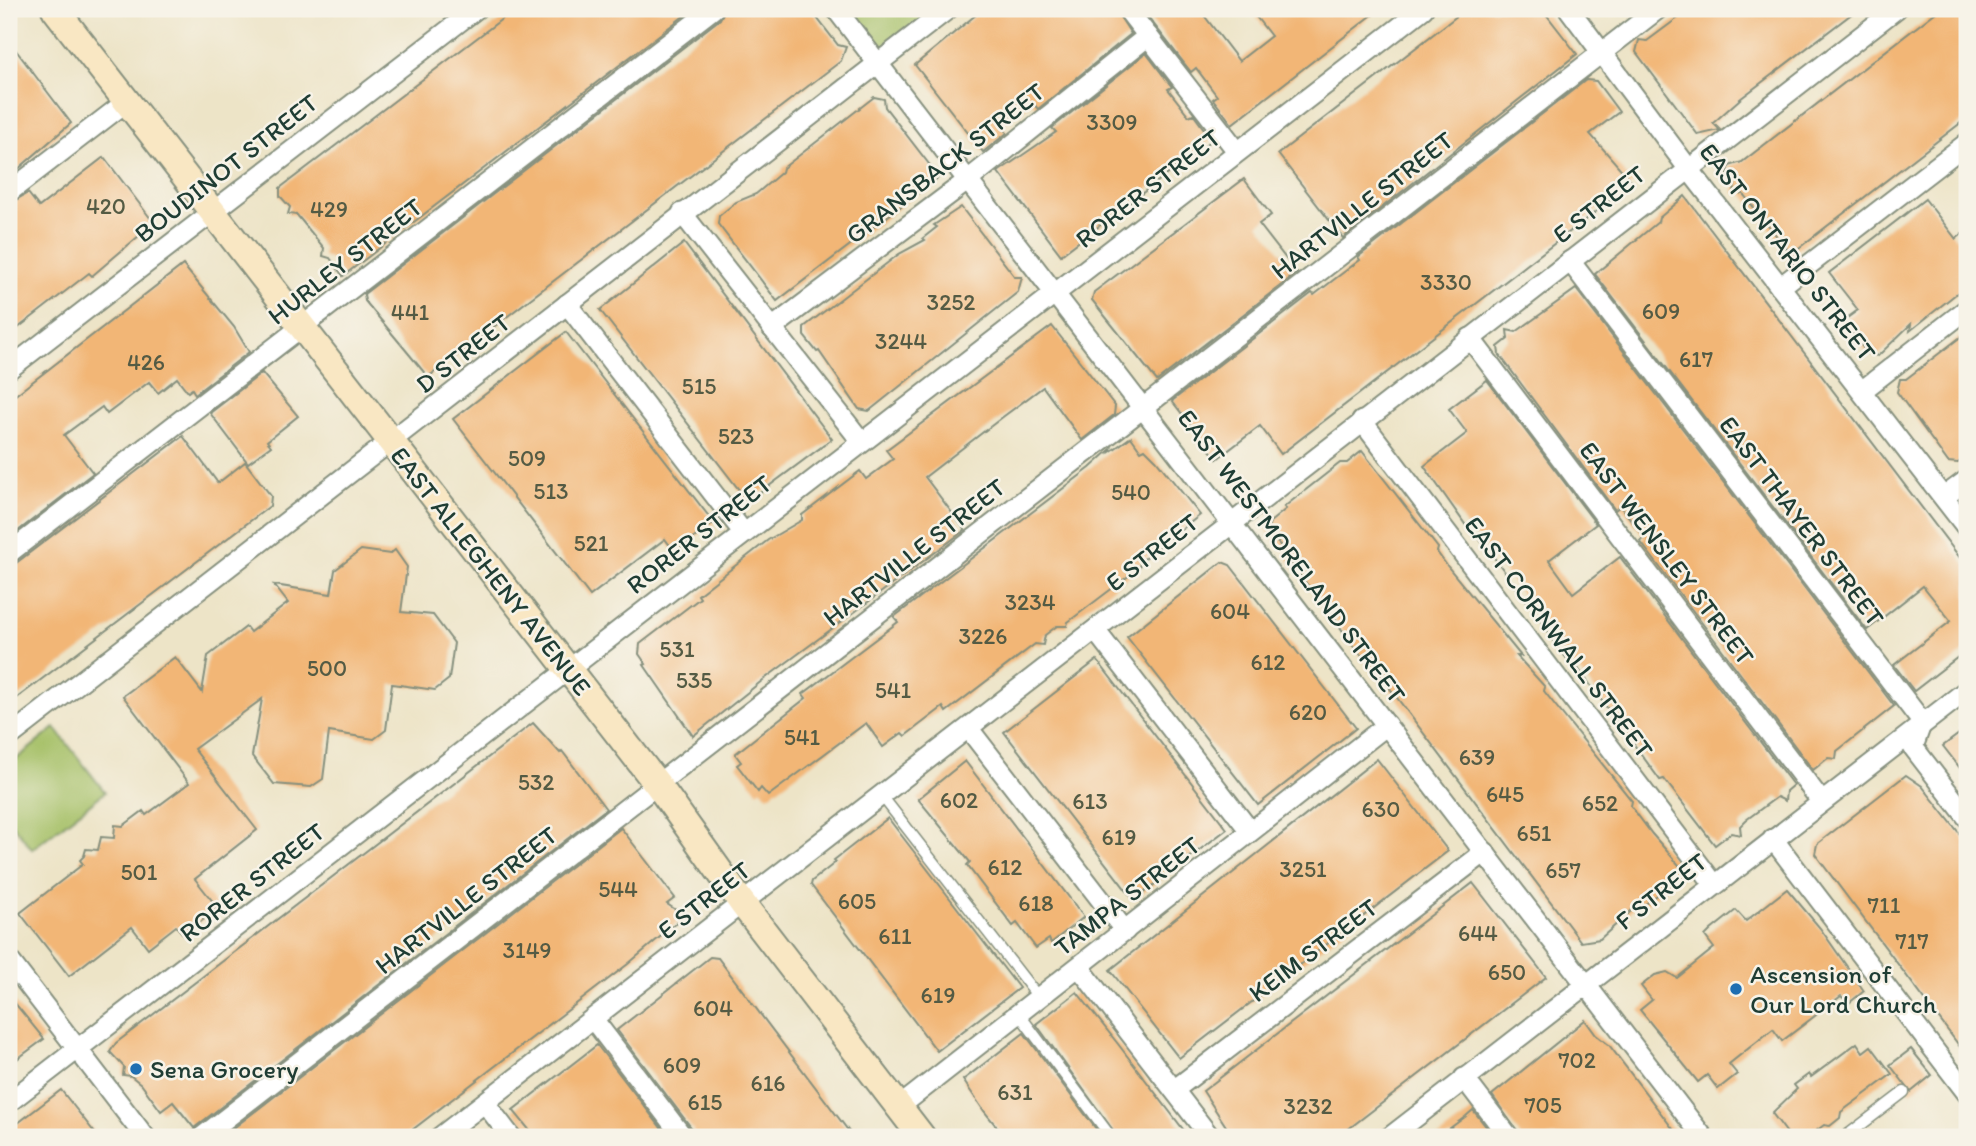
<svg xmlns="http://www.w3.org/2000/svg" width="1976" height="1146" font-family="Itim,sans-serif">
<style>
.green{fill:#a5c066;stroke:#627e4d;stroke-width:2}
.building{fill:#f2b676}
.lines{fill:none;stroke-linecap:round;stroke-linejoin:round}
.lane-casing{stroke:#86907e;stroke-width:13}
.street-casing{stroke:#86907e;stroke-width:23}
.secondary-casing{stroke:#86907e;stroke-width:30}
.lane{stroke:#fff;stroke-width:10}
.street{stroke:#fff;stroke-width:19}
.secondary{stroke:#f9e7c3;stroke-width:26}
.poi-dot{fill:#1f6fb2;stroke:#f7f3e8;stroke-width:2.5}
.labels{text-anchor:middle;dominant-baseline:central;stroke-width:5;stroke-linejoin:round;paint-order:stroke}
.number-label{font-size:23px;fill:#545b44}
.street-label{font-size:26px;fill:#1f3d34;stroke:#f7f3e8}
.poi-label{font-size:26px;fill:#1f3d34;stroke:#f7f3e8;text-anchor:start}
</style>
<rect width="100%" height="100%" fill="#f7f3e8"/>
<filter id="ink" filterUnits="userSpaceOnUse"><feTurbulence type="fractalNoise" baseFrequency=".0143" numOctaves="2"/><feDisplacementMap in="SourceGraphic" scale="14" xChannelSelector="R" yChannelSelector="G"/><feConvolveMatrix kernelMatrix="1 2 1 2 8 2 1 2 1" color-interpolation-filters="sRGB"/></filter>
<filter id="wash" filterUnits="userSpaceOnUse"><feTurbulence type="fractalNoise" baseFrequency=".00686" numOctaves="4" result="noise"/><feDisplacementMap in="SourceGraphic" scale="28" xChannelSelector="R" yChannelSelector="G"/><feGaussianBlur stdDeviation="1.57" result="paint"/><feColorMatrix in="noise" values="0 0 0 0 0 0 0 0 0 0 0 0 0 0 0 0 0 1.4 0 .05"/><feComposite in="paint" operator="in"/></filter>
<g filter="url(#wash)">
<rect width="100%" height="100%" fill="#ede4c7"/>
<g class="green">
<polygon points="836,9 948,9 878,63"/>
<polygon points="55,728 105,792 32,849 9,820 9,765"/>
</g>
<g id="blocks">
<g class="building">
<polygon points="515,9 693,9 343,276 330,258 323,256 324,248 297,215 288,214 290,207 280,196 280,188"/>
<polygon points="725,9 810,9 838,45 846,47 841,61 428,377 365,301 364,294 720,19"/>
<polygon points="983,9 1083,9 1088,15 1096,9 1115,9 1131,34 1038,109 1032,102 1001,125 1007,133 983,152 915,65"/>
<polygon points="1142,9 1199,9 1239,61 1271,36 1250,9 1380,9 1232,124 1213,99 1217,96 1196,68 1191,72"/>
<polygon points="1466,9 1542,9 1577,54 1343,238 1278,154"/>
<polygon points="1690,9 1858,9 1740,99 1713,123 1720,130 1698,135 1636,52 1639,40 1647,41"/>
<polygon points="1940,9 1967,9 1967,118 1791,254 1743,194 1734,193 1735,184 1728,175 1729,166 1742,162"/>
<polygon points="9,41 71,123 9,177"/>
<polygon points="1146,53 1172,87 1168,89 1189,116 1193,114 1212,140 1061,255 998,172 1056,132 1052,128"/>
<polygon points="1586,80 1596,81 1619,112 1590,134 1633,183 1281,454 1260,426 1217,459 1172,401 1312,293 1314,295 1336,278 1360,260 1358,257"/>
<polygon points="874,97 884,99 885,107 939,177 777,301 718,224 719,216 736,202 756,194 782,172 783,168"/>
<polygon points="104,157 154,223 92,276 89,273 9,335 9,204 28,193 39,207"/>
<polygon points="1244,179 1271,215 1259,224 1297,273 1157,381 1092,300 1094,292"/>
<polygon points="1685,196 1967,567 1967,650 1914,691 1894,665 1951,621 1923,586 1867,630 1595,274 1658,222 1659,218"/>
<polygon points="1925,199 1956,239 1967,230 1967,285 1910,331 1911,324 1878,356 1868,354 1843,321 1858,310 1829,273"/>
<polygon points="961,207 1015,277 1022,277 1018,292 869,411 859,409 819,351 817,352 804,336 804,327 899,254 925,240 923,238 937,227 934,225"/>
<polygon points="684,243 832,439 753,498 747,500 600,310"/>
<polygon points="183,265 234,327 249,352 195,394 192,389 188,392 177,378 158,393 149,382 107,414 102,407 64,435 93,473 9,538 9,400"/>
<polygon points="1576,289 1894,706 1837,751 1836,759 1828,758 1813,770 1640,541 1645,537 1620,506 1615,510 1499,354 1498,347 1508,339 1507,330 1516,332"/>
<polygon points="1052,326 1115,406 1114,415 1082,440 1043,387 1004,416 925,477 965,530 763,680 693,736 644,665 646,664 639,654 640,644 700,598 698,595 768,540 802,520 802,515 860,471 866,479 893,459 886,450"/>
<polygon points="566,332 714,523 675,552 665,539 590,596 453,419"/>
<polygon points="1967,332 1967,456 1958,463 1948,462 1897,392 1900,379 1906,379"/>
<polygon points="262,373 298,416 267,441 271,446 248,463 210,413"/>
<polygon points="1487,380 1596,524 1549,560 1573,593 1620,557 1793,785 1786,791 1785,801 1777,797 1746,820 1740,826 1741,835 1731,833 1715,845 1664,779 1660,780 1577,667 1575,669 1560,650 1532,608 1483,543 1467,527 1424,466 1467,433 1449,409"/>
<polygon points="183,436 218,483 245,462 271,496 270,506 9,704 9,565 16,563"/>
<polygon points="1131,437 1141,451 1145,449 1156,460 1200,515 1140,562 1139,568 1068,622 1067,626 1057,626 1045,635 1043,645 1035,644 946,712 943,707 905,736 902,733 883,747 866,723 768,796 761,788 758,792 737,765 741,762 735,754 806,698 803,694 898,622 894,617 1090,468 1111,449 1110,452"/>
<polygon points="1362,451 1438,548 1437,552 1448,567 1521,656 1517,656 1545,687 1544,691 1555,705 1632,801 1631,806 1652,834 1686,873 1643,906 1640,903 1600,939 1581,942 1382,678 1353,646 1336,621 1334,613 1330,612 1316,596 1315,589 1309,587 1287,558 1287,553 1267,531 1270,522 1286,509 1284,507 1340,463 1347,463"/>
<polygon points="361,550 390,554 395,550 407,567 401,612 433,615 454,643 449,679 435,690 392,684 386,730 374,739 329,732 323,779 311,787 274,784 252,756 262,699 194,749 257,830 195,879 218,908 184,935 176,926 148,948 132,927 69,976 20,913 83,864 80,860 84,856 86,849 98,850 101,837 114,838 115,825 123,826 143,811 146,815 189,783 123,696 175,657 202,692 208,656 246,627 250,632 288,603 274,585 331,594 335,570"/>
<polygon points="1222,562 1230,565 1356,728 1258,805 1127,637"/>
<polygon points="1097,660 1227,829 1134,900 1004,732"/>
<polygon points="533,723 560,753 562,751 606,809 194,1128 173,1102 161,1111 141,1084 131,1076 123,1075 124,1067 110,1052 116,1043"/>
<polygon points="1967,728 1967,777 1943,746"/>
<polygon points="1377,759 1448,851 1179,1058 1110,970"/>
<polygon points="965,761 1084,917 1051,943 1049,939 1036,948 1017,923 1013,926 967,865 970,862 918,799"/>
<polygon points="1906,775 1922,786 1967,843 1967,1056 1815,854 1817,844"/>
<polygon points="888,818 1019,988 937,1051 811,885 812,881 836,862 834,860"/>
<polygon points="621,828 675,898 667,904 685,916 628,964 403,1137 222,1137"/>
<polygon points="1473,883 1546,977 1338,1137 1233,1137 1203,1091"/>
<polygon points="1787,889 1820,928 1864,991 1849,1003 1841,996 1782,1041 1773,1029 1729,1064 1737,1074 1718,1089 1707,1075 1698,1082 1640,1010 1652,1000 1641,986 1655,975 1667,972 1677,978 1714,948 1705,936 1711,930 1736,910 1746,921"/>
<polygon points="710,957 718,958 853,1137 695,1137 693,1130 617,1030"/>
<polygon points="1077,992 1118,1044 1189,1137 1118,1137 1036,1024"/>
<polygon points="9,996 44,1039 9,1065"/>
<polygon points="1585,1020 1596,1035 1609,1045 1679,1137 1521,1137 1492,1095"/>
<polygon points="1024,1033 1102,1137 1005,1137 984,1111 963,1080"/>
<polygon points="1857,1043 1863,1052 1871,1046 1892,1074 1841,1112 1840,1118 1830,1126 1824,1125 1808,1137 1790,1137 1772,1113 1797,1089 1794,1085 1809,1074 1811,1077"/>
<polygon points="597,1045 668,1137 535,1137 513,1110"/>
<polygon points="1911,1049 1932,1075 1911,1092 1890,1065"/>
<polygon points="61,1090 98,1137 9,1137 9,1130"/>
<polygon points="1473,1110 1494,1137 1438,1137 1465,1117"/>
</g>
</g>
</g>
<g filter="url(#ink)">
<use href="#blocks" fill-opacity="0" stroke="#86907e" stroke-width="2"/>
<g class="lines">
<defs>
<g id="lane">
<polyline points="882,796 1039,998"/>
<polyline points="1019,1014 1111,1137"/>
<polyline points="1845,1137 1904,1092"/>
</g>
<g id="street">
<polyline points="836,9 1703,1137"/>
<polyline points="1127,9 1237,151"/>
<polyline points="1569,9 1688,168 1967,528"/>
<polyline points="9,192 126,102"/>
<polyline points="682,213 861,441"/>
<polyline points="1570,261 1922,722 1913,747 1967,817"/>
<polyline points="1780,287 1967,143"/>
<polyline points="567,304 743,532"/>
<polyline points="772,328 967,181 1148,36"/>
<polyline points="1470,338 1821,801"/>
<polyline points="9,369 476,9"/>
<polyline points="1863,390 1967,309"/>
<polyline points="1362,421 1714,884"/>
<polyline points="1944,497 1967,480"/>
<polyline points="9,553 713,9"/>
<polyline points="1095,630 1250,831"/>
<polyline points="969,729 1125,931"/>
<polyline points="9,737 948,9"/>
<polyline points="1773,839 1967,1093"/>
<polyline points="9,960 145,1137"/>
<polyline points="1079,967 1210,1137"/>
<polyline points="593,1019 683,1137"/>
<polyline points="1464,1078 1509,1137"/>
<polyline points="1174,1090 1485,852"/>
<polyline points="9,1102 1423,9"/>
<polyline points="485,1103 511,1137"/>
<polyline points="899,1107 1387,725"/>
<polyline points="202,1137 1658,9"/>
<polyline points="440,1137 1896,9"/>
<polyline points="1390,1137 1967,690"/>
</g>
<polyline id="secondary" points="55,9 658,785 742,903 922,1137"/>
</defs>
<use href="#lane" class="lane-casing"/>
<use href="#street" class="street-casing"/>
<use href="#secondary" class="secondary-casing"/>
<use href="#lane" class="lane"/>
<use href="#street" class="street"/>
<use href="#secondary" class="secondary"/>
</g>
</g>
<g class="poi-dot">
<circle cx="1736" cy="989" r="7"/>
<circle cx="136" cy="1069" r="7"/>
</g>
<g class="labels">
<g class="number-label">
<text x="1112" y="122">3309</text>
<text x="106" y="206">420</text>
<text x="329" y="209">429</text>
<text x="1446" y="282">3330</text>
<text x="951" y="302">3252</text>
<text x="1661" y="311">609</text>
<text x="410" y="312">441</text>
<text x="901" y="341">3244</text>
<text x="1696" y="359">617</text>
<text x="146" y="362">426</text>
<text x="699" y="386">515</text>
<text x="736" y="436">523</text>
<text x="527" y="458">509</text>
<text x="551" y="491">513</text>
<text x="1131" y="492">540</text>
<text x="591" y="543">521</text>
<text x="1030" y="602">3234</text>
<text x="1230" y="611">604</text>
<text x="983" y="636">3226</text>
<text x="677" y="649">531</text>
<text x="1268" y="662">612</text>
<text x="327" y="668">500</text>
<text x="694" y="680">535</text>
<text x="893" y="690">541</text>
<text x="1308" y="712">620</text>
<text x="802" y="737">541</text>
<text x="1477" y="757">639</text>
<text x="536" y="782">532</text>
<text x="1505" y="794">645</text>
<text x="959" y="800">602</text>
<text x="1090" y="801">613</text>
<text x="1600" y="803">652</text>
<text x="1381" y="809">630</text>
<text x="1534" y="833">651</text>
<text x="1119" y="837">619</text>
<text x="1005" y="867">612</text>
<text x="1303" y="869">3251</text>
<text x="1563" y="870">657</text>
<text x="139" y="872">501</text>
<text x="618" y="889">544</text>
<text x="857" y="901">605</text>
<text x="1036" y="903">618</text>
<text x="1884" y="905">711</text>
<text x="1478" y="933">644</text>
<text x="895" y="936">611</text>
<text x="1912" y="941">717</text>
<text x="527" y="950">3149</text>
<text x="1507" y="972">650</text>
<text x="938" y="995">619</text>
<text x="713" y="1008">604</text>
<text x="1577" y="1060">702</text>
<text x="682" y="1065">609</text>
<text x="768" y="1083">616</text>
<text x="1015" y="1092">631</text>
<text x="705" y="1102">615</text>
<text x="1543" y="1105">705</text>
<text x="1308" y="1106">3232</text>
</g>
<g class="street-label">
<text transform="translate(945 163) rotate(-38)">GRANSBACK STREET</text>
<text transform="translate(226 168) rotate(-38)">BOUDINOT STREET</text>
<text transform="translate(1148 188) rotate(-38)">RORER STREET</text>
<text transform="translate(1599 204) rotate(-38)">E STREET</text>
<text transform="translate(1362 205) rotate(-38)">HARTVILLE STREET</text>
<text transform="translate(1788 252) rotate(52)">EAST ONTARIO STREET</text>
<text transform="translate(345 261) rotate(-38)">HURLEY STREET</text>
<text transform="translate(463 353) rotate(-38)">D STREET</text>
<text transform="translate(1802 521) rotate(53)">EAST THAYER STREET</text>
<text transform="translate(699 534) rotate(-38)">RORER STREET</text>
<text transform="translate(914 552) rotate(-38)">HARTVILLE STREET</text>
<text transform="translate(1152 552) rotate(-38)">E STREET</text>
<text transform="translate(1667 553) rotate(53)">EAST WENSLEY STREET</text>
<text transform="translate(1292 556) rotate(53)">EAST WESTMORELAND STREET</text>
<text transform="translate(491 571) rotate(52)">EAST ALLEGHENY AVENUE</text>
<text transform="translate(1559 637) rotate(53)">EAST CORNWALL STREET</text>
<text transform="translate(252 882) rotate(-38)">RORER STREET</text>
<text transform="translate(1661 891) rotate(-38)">F STREET</text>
<text transform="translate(1127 896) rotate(-38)">TAMPA STREET</text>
<text transform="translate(466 900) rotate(-38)">HARTVILLE STREET</text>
<text transform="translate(704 900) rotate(-38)">E STREET</text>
<text transform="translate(1313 950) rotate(-37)">KEIM STREET</text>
</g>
<g class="poi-label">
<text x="1750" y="974">Ascension of<tspan x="1750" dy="30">Our Lord Church</tspan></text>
<text x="150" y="1069">Sena Grocery</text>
</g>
</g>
<rect width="1976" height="1146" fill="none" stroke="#f7f3e8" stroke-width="35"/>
</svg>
